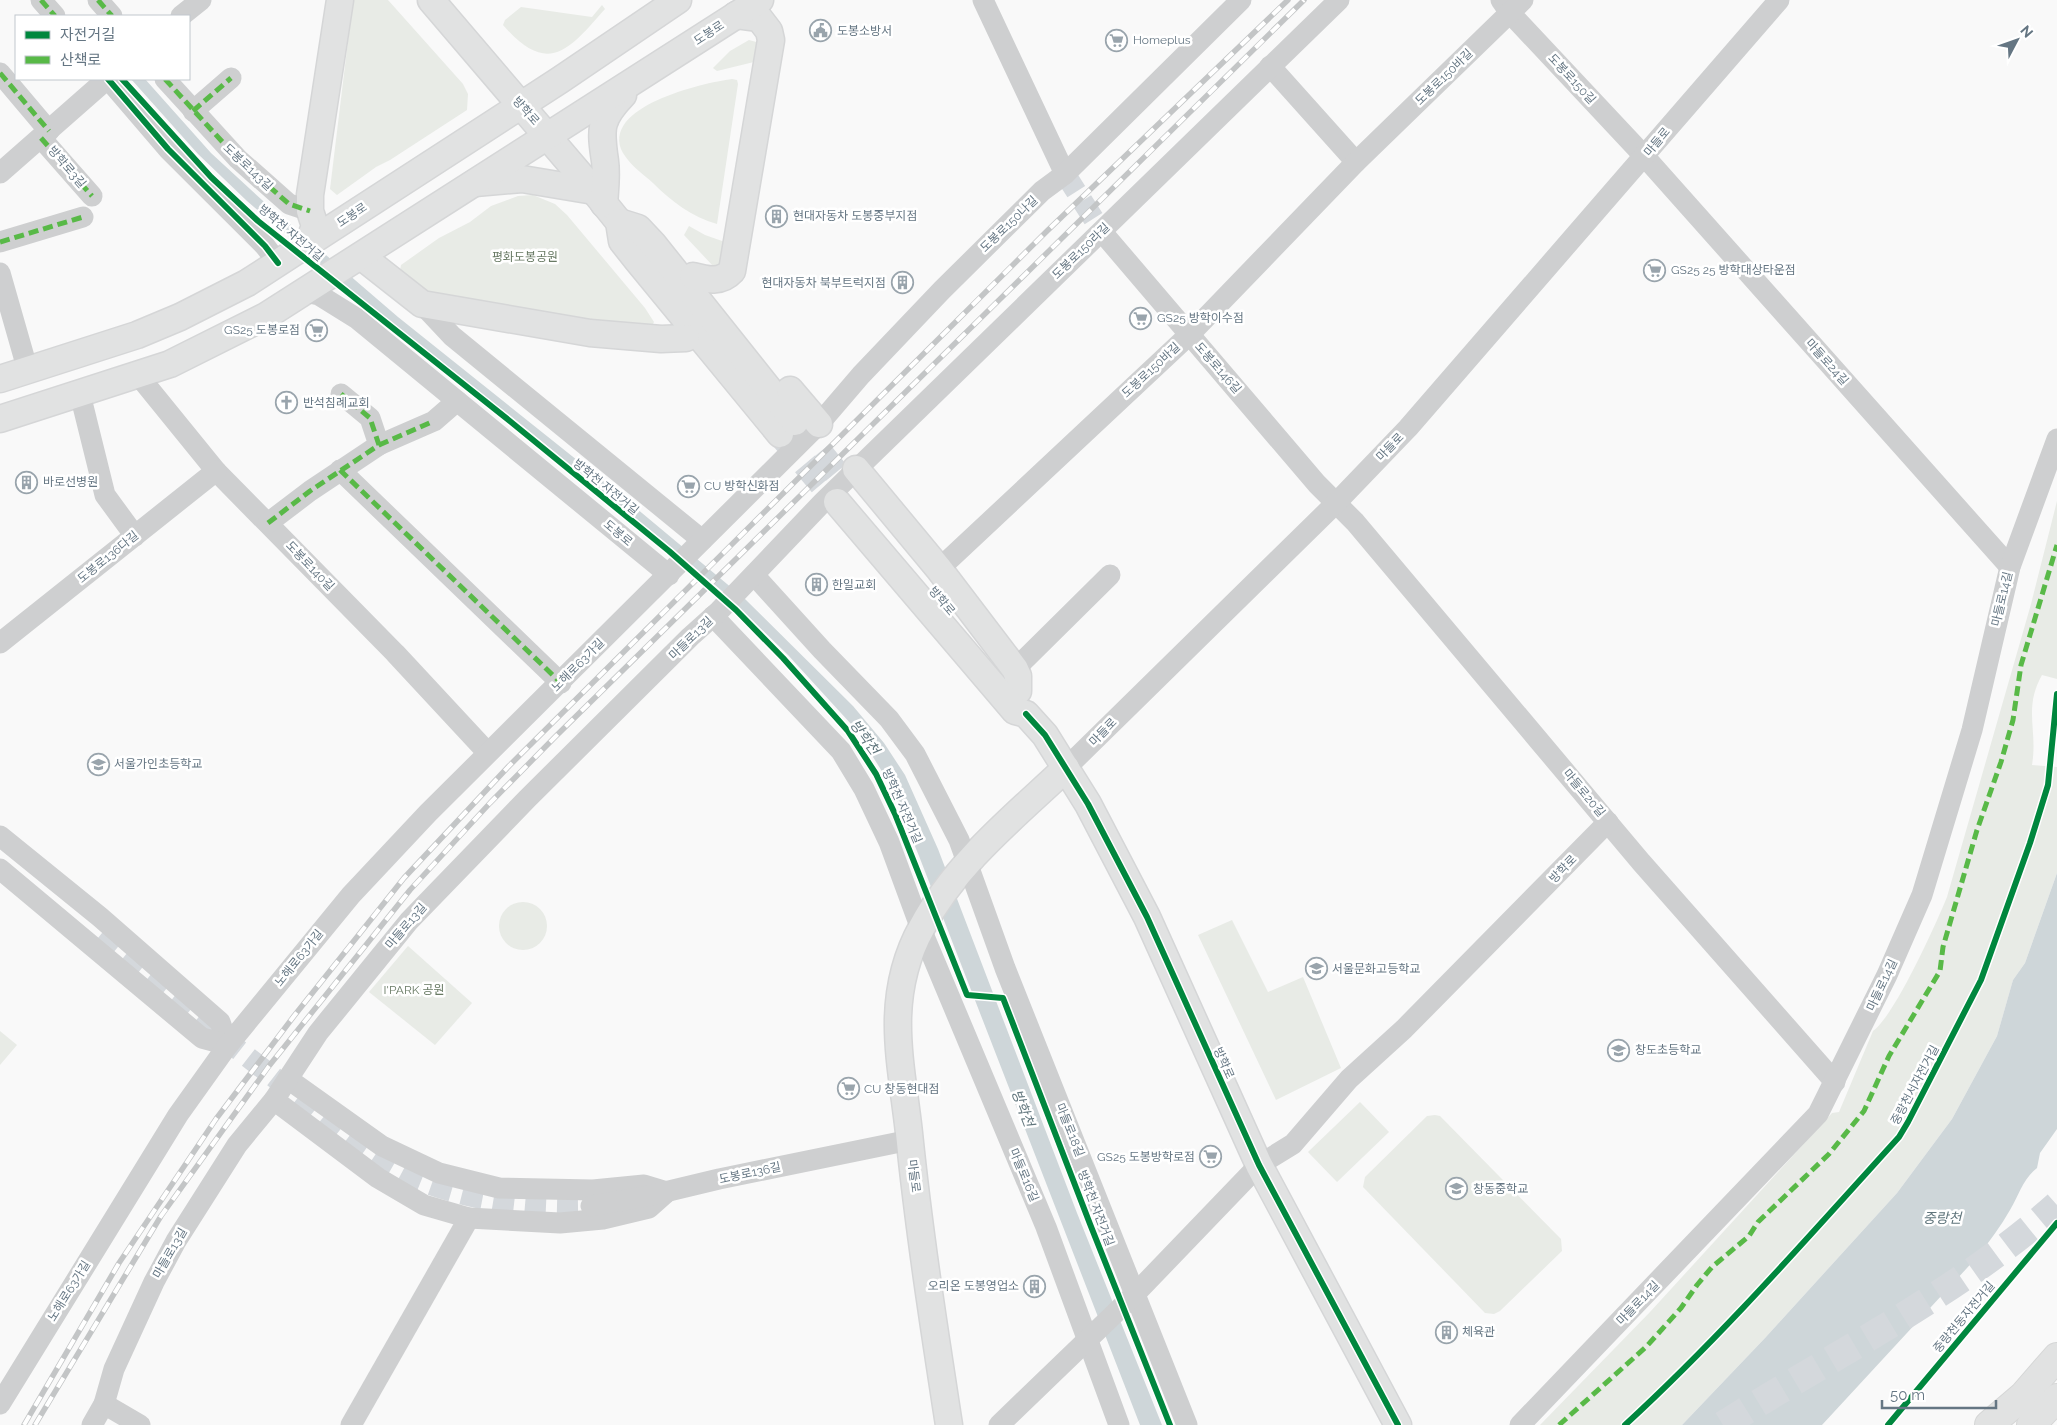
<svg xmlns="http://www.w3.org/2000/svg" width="2057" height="1425" font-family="Raleway,'Noto Sans KR',sans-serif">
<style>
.green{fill:#e8ebe6}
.water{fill:#ced6d9}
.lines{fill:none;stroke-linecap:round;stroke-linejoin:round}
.minor-tunnel{stroke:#d4d8dc;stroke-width:21;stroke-dasharray:21 11;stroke-linecap:butt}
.major-tunnel{stroke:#d4d8dc;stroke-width:26;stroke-dasharray:26 13;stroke-linecap:butt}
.highway-tunnel{stroke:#d4d8dc;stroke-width:28;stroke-dasharray:28 14;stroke-linecap:butt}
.major-casing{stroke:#d5d6d7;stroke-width:29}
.highway-casing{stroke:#d5d6d6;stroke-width:30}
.minor{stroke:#cecfd0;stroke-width:21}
.major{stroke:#e1e2e2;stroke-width:26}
.highway{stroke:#e1e2e2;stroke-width:28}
.rail-casing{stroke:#c3c5c6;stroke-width:5.5}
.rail{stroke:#fff;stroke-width:4;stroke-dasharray:11;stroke-linecap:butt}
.quiet{stroke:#58b947;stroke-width:5;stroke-dasharray:10 5;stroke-linecap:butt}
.cycleway-casing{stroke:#fff;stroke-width:9}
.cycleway{stroke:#00873e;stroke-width:6}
.labels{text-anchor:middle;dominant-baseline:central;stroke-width:5;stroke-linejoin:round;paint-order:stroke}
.poi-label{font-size:12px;fill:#657683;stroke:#fff;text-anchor:start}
.street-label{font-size:12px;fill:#657683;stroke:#fff}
.park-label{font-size:12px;fill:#687a64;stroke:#fff}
.water-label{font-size:14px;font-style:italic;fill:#60757c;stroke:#fff}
</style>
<rect width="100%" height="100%" fill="#f9f9f9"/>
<g class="green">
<polygon points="353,0 388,0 463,84 468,94 467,110 390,160 376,167 337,195 330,189"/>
<path d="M 602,5 L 605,9 C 569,50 548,77 503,25 L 505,20 L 521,7 L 592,17 Z"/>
<polygon points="749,40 760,43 758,61 717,71 713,68 730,51"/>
<path d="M 732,79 L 737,80 L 738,84 L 717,224 C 692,217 671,201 653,183 C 643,174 630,165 623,153 C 599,107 702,83 732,79 Z"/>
<polygon points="533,195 555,204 567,215 645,308 654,322 650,330 448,300 424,291 400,271 401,265 439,238 470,222 491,206 518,196"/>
<polygon points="689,226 705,235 725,242 727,263 714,267 684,235"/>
<path d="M 2057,501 L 2057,679 L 2042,675 C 2023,709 2038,729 2032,765 L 2057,767 L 2057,873 L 2025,963 L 2013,980 L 1997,1036 L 1952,1119 L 1897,1193 L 1765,1338 L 1682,1425 L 1540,1425 L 1650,1312 L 1832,1113 L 1839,1112 L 1873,1031 C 1895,1015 1935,926 1947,897 L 2031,604 Z"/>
<circle cx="523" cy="926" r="24"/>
<polygon points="1232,920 1268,992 1303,977 1341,1068 1276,1100 1198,935"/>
<polygon points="408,946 472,1003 435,1045 369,992"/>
<polygon points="0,1031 17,1045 0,1065"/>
<polygon points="1360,1102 1389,1132 1337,1182 1308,1152"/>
<polygon points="1435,1115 1440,1116 1561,1239 1562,1251 1500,1311 1494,1314 1485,1313 1363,1187 1365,1177 1427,1116"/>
</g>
<g class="water">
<polygon points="131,79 145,79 211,153 262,200 398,317 612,488 745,599 853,706 884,743 905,775 938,849 1077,1213 1162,1425 1140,1425 919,856 888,781 863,741 851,724 788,655 722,591 672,548 513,418 356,294 247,201 198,154"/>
<path d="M 2057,873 L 2057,1129 L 2040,1153 L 2037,1168 C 2023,1179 2019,1195 2010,1210 C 2001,1226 1990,1240 1979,1255 L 1822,1425 L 1682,1425 L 1765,1338 L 1897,1193 L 1952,1119 L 1997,1036 L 2013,980 L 2025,963 Z"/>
</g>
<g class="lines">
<g class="minor-tunnel">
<polyline points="1065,174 1102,232"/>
<path d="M 98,938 C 164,992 231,1044 298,1096 C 334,1125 373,1160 416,1179 C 472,1202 531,1208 591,1206"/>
</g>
<g class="major-tunnel">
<polyline points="795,422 847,486"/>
<polyline points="780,434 837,502"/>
</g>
<path class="highway-tunnel" d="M 1723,1425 C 1835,1354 1957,1294 2057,1205"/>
<defs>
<g id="major">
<polyline points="431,0 594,191 619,222 622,241 637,260 780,434"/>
<polyline points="475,183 522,179 594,191"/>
<path d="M 604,204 C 605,190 607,175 605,161 C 600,128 600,119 623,95"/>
<polyline points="619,222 638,228 654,245 795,422"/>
<polyline points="308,244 315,226 310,211 310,195 340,0"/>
<polyline points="361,256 422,304 590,333 661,339 686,338"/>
<path d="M 693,276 C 708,280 721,283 732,271 L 771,40 L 769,31 L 759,18 L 736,15"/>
<polyline points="0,379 137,335 180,317 247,283 560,80 678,0"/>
<polyline points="790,390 819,424"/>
<polyline points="0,419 170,364 266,316 760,0"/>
<polyline points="856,469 939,569 1015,669 1018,676 1018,691"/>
<polyline points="837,502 1015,711 1026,714 1045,735 1088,804 1147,917 1259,1165 1398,1425"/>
<path d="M 949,1425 C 934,1328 919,1231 909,1133 C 905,1095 897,1056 898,1017 C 899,986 907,954 922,927 C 956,863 1014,817 1066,768"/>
</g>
<g id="highway">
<polyline points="1989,1425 2023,1396 2057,1357"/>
<polyline points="2031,1425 2057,1398"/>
</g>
</defs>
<use href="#major" class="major-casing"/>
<use href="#highway" class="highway-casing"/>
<g class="minor">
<polyline points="41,0 55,16"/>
<polyline points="98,0 112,16"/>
<polyline points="983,0 1065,174"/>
<polyline points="1501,0 1510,13 1645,157 2010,567"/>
<polyline points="181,16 201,0"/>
<polyline points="1270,66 1356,162"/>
<polyline points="0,73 49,131"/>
<polyline points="108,79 168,149 265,246 278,263"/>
<polyline points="165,79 238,159 289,204 310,211"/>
<polyline points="193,111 231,78"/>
<polyline points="41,138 92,196"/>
<polyline points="0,173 107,79"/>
<polyline points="1102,232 1317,484 1355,522 1641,862 1835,1082"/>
<polyline points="0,242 83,217"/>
<polyline points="0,273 28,371"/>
<polyline points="305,292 319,295 356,318 669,575"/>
<polyline points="422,304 452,336 702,540"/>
<polyline points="138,375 216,471 395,653 487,752"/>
<polyline points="80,394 105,495 135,536"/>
<polyline points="379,445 434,421 457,401"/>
<polyline points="340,470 561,683"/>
<polyline points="268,523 310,491 379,445 370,418 341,394"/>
<polyline points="939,569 1189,335 1356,162 1523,0"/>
<polyline points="754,575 822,650 889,719 915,754 959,840 1005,968 1187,1425"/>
<polyline points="713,616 841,751 864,789 889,842 921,929 1046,1227 1119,1425"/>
<polyline points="0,643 216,471"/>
<polyline points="1015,669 1110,575"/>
<polyline points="1066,768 1336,503 1408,428 1779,0"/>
<polyline points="0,836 100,917 220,1022 228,1045"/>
<polyline points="0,869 202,1038 228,1045"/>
<polyline points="288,1079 382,1146 439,1173 499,1188 593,1190 644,1185 667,1192"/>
<polyline points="274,1100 378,1178 424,1205 469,1218 560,1223 603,1219 649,1208 667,1192"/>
<polyline points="591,1206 648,1196 719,1179 910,1140"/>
<polyline points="0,1404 178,1115 228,1045 351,895 428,813 819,424 861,375 942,290 1042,191 1065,174 1241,0"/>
<polyline points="104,1404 140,1425"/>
<polyline points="92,1425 104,1404 114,1369 154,1282 176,1241 237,1145 274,1100 318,1033 409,921 527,799 690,637 719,611 823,502 1339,0"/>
<polyline points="351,1425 469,1218"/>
<polyline points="999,1425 1135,1294 1259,1165 1293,1144 1349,1079 1404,1029 1608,822"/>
<polyline points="1520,1425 1818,1114 1887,975 1922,895 1972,730 2010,567 2057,439"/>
</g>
<use href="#major" class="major"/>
<use href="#highway" class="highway"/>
<defs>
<g id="rail">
<polyline points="24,1425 119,1263 216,1119 294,1016 404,878 509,766 1047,231 1288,0"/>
<polyline points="35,1425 161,1216 269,1066 410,890 490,803 556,736 1304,0"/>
</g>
</defs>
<use href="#rail" class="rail-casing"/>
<use href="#rail" class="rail"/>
<g class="quiet">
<polyline points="41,0 55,16"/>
<polyline points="98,0 112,16"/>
<polyline points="0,73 49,131"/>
<polyline points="165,79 238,159 289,204 310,211"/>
<polyline points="193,111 231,78"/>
<polyline points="41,138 92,196"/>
<polyline points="0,242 83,217"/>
<polyline points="379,445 434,421"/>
<polyline points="340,470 561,683"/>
<polyline points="268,523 310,491 379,445 370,418 341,394"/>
<polyline points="1559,1425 1646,1347 1681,1308 1697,1285 1712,1267 1749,1236 1758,1222 1829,1154 1864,1111 1889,1056 1940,971 1943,947 1977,830 2001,762 2013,720 2021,665 2057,545"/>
</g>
<defs>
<g id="cycleway">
<polyline points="108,79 168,149 265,246 278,263"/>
<polyline points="122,79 211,177 258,221 511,422 669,551 736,610 783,658 848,731 876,774 895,814 967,995 1003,998 1090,1224 1170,1425"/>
<polyline points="1026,714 1045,735 1088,804 1147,917 1259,1165 1398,1425"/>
<path d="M 1625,1425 C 1723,1335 1810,1235 1899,1137 L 1908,1122 L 1981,980 L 2030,843 L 2048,785 L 2057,694"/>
<polyline points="1888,1425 2057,1223"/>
</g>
</defs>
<use href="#cycleway" class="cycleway-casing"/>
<use href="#cycleway" class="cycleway"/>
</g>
<defs>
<symbol id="civic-ring" viewBox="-11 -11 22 22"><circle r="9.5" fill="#fff" stroke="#99a4ac" stroke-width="1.5"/><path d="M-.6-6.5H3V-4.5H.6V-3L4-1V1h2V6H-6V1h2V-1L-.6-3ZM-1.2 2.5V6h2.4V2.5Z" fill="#99a4ac"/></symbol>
<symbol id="supermarket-ring" viewBox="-11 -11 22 22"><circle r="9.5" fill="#fff" stroke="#99a4ac" stroke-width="1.5"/><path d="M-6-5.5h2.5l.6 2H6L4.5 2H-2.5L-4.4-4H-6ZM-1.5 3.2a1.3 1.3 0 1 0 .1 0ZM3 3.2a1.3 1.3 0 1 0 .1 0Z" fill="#99a4ac"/></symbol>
<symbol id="building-ring" viewBox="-11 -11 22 22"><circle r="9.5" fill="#fff" stroke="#99a4ac" stroke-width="1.5"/><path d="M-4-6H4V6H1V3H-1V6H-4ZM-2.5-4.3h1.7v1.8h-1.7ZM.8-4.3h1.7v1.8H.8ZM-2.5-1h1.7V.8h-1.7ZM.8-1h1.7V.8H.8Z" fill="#99a4ac"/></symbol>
<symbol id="church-ring" viewBox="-11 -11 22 22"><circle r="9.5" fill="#fff" stroke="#99a4ac" stroke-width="1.5"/><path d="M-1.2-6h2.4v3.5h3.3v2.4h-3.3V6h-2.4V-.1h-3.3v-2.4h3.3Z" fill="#99a4ac"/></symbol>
<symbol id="school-ring" viewBox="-11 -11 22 22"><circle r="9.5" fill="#fff" stroke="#99a4ac" stroke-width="1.5"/><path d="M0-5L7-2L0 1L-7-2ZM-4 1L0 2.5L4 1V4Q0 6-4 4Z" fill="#99a4ac"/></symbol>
</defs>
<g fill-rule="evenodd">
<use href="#civic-ring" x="808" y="18" width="25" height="25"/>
<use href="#supermarket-ring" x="1104" y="28" width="25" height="25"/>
<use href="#building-ring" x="764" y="204" width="25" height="25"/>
<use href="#supermarket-ring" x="1642" y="258" width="25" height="25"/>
<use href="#building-ring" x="890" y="270" width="25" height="25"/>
<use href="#supermarket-ring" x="1128" y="306" width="25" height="25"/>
<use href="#supermarket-ring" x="304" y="318" width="25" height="25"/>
<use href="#church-ring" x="274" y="390" width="25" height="25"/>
<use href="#building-ring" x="14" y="470" width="25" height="25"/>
<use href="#supermarket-ring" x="676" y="474" width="25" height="25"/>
<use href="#building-ring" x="804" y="572" width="25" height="25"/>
<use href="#school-ring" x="86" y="752" width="25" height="25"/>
<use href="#school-ring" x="1304" y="956" width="25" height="25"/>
<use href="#school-ring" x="1606" y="1038" width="25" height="25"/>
<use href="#supermarket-ring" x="836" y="1076" width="25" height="25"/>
<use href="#supermarket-ring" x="1198" y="1144" width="25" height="25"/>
<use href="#school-ring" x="1444" y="1176" width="25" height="25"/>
<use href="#building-ring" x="1022" y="1274" width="25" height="25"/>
<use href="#building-ring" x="1434" y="1320" width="25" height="25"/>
</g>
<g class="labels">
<g class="poi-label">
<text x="837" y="31">도봉소방서</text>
<text x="1133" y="40">Homeplus</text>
<text x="793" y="216">현대자동차 도봉중부지점</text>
<text x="1671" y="270">GS25 25 방학대상타운점</text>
<text x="886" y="283" text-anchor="end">현대자동차 북부트럭지점</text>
<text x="1157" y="318">GS25 방학이수점</text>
<text x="300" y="330" text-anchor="end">GS25 도봉로점</text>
<text x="303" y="403">반석침례교회</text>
<text x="43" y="482">바로선병원</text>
<text x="704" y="486">CU 방학신화점</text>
<text x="832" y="585">한일교회</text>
<text x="114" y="764">서울가인초등학교</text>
<text x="1332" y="969">서울문화고등학교</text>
<text x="1635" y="1050">창도초등학교</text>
<text x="864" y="1089">CU 창동현대점</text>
<text x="1195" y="1157" text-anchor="end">GS25 도봉방학로점</text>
<text x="1473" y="1189">창동중학교</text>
<text x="1019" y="1286" text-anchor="end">오리온 도봉영업소</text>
<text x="1462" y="1332">체육관</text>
</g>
<g class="street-label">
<text transform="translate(709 33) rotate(-33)">도봉로</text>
<text transform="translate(1444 77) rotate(-44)">도봉로150바길</text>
<text transform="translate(1572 79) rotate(47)">도봉로150길</text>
<text transform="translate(526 111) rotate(48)">방학로</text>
<text transform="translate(1657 142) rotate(-50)">마들로</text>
<text transform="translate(67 167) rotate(49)">방학로3길</text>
<text transform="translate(248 167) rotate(43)">도봉로143길</text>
<text transform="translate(352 215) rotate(-34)">도봉로</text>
<text transform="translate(1009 224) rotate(-44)">도봉로150나길</text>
<text transform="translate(291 233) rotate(40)">방학천 자전거길</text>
<text transform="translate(1081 251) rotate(-44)">도봉로150라길</text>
<text transform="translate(1827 362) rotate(48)">마들로24길</text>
<text transform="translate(1218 368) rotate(49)">도봉로146길</text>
<text transform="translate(1151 370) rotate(-43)">도봉로150바길</text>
<text transform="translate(1390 447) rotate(-46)">마들로</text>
<text transform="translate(606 487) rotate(39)">방학천 자전거길</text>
<text transform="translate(618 533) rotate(40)">도봉로</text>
<text transform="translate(108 557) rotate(-39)">도봉로136다길</text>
<text transform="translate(310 566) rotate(46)">도봉로140길</text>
<text transform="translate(2002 599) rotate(-77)">마들로14길</text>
<text transform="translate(942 601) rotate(50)">방학로</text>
<text transform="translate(691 638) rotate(-44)">마들로13길</text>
<text transform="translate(578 665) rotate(-45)">노해로63가길</text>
<text transform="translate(1103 732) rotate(-46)">마들로</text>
<text transform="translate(1584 793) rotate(50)">마들로20길</text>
<text transform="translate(902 806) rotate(66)">방학천 자전거길</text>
<text transform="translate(1563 869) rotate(-46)">방학로</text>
<text transform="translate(406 926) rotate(-49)">마들로13길</text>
<text transform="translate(299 958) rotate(-51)">노해로63가길</text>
<text transform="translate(1882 985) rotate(-65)">마들로14길</text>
<text transform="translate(1224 1063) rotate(66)">방학로</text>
<text transform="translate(1915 1085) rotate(-62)">중랑천서자전거길</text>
<text transform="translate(1070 1130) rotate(68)">마들로18길</text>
<text transform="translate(750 1173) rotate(-12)">도봉로136길</text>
<text transform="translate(1024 1175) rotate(67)">마들로16길</text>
<text transform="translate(914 1176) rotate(83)">마들로</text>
<text transform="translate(1096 1208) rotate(69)">방학천 자전거길</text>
<text transform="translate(170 1253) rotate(-60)">마들로13길</text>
<text transform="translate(69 1291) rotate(-58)">노해로63가길</text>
<text transform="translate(1638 1303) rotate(-46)">마들로14길</text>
<text transform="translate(1964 1317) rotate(-50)">중랑천동자전거길</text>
</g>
<g class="park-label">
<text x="525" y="257">평화도봉공원</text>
<text x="414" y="990">I'PARK 공원</text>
</g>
<g class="water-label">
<text transform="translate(865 737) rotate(54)">방학천</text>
<text transform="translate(1023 1108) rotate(69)">방학천</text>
<text x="1942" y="1218">중랑천</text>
</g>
</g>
<rect x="15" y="15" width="175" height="65" fill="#ffffff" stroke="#c1c8cd"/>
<rect x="25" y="31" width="25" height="8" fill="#00873e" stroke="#c1c8cd"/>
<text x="60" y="40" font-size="15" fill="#657683">자전거길</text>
<rect x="25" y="56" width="25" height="8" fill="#58b947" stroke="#c1c8cd"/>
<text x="60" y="65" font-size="15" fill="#657683">산책로</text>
<g transform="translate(2017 40) rotate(49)" stroke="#ffffff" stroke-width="4" paint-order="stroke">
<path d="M0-4L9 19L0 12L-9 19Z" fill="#657683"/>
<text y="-8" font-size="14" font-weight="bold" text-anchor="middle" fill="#657683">N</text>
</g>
<path d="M1882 1400v8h114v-8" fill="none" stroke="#657683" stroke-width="2.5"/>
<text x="1890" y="1400" font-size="15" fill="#657683" stroke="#ffffff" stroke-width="4" paint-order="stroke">50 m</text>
</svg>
